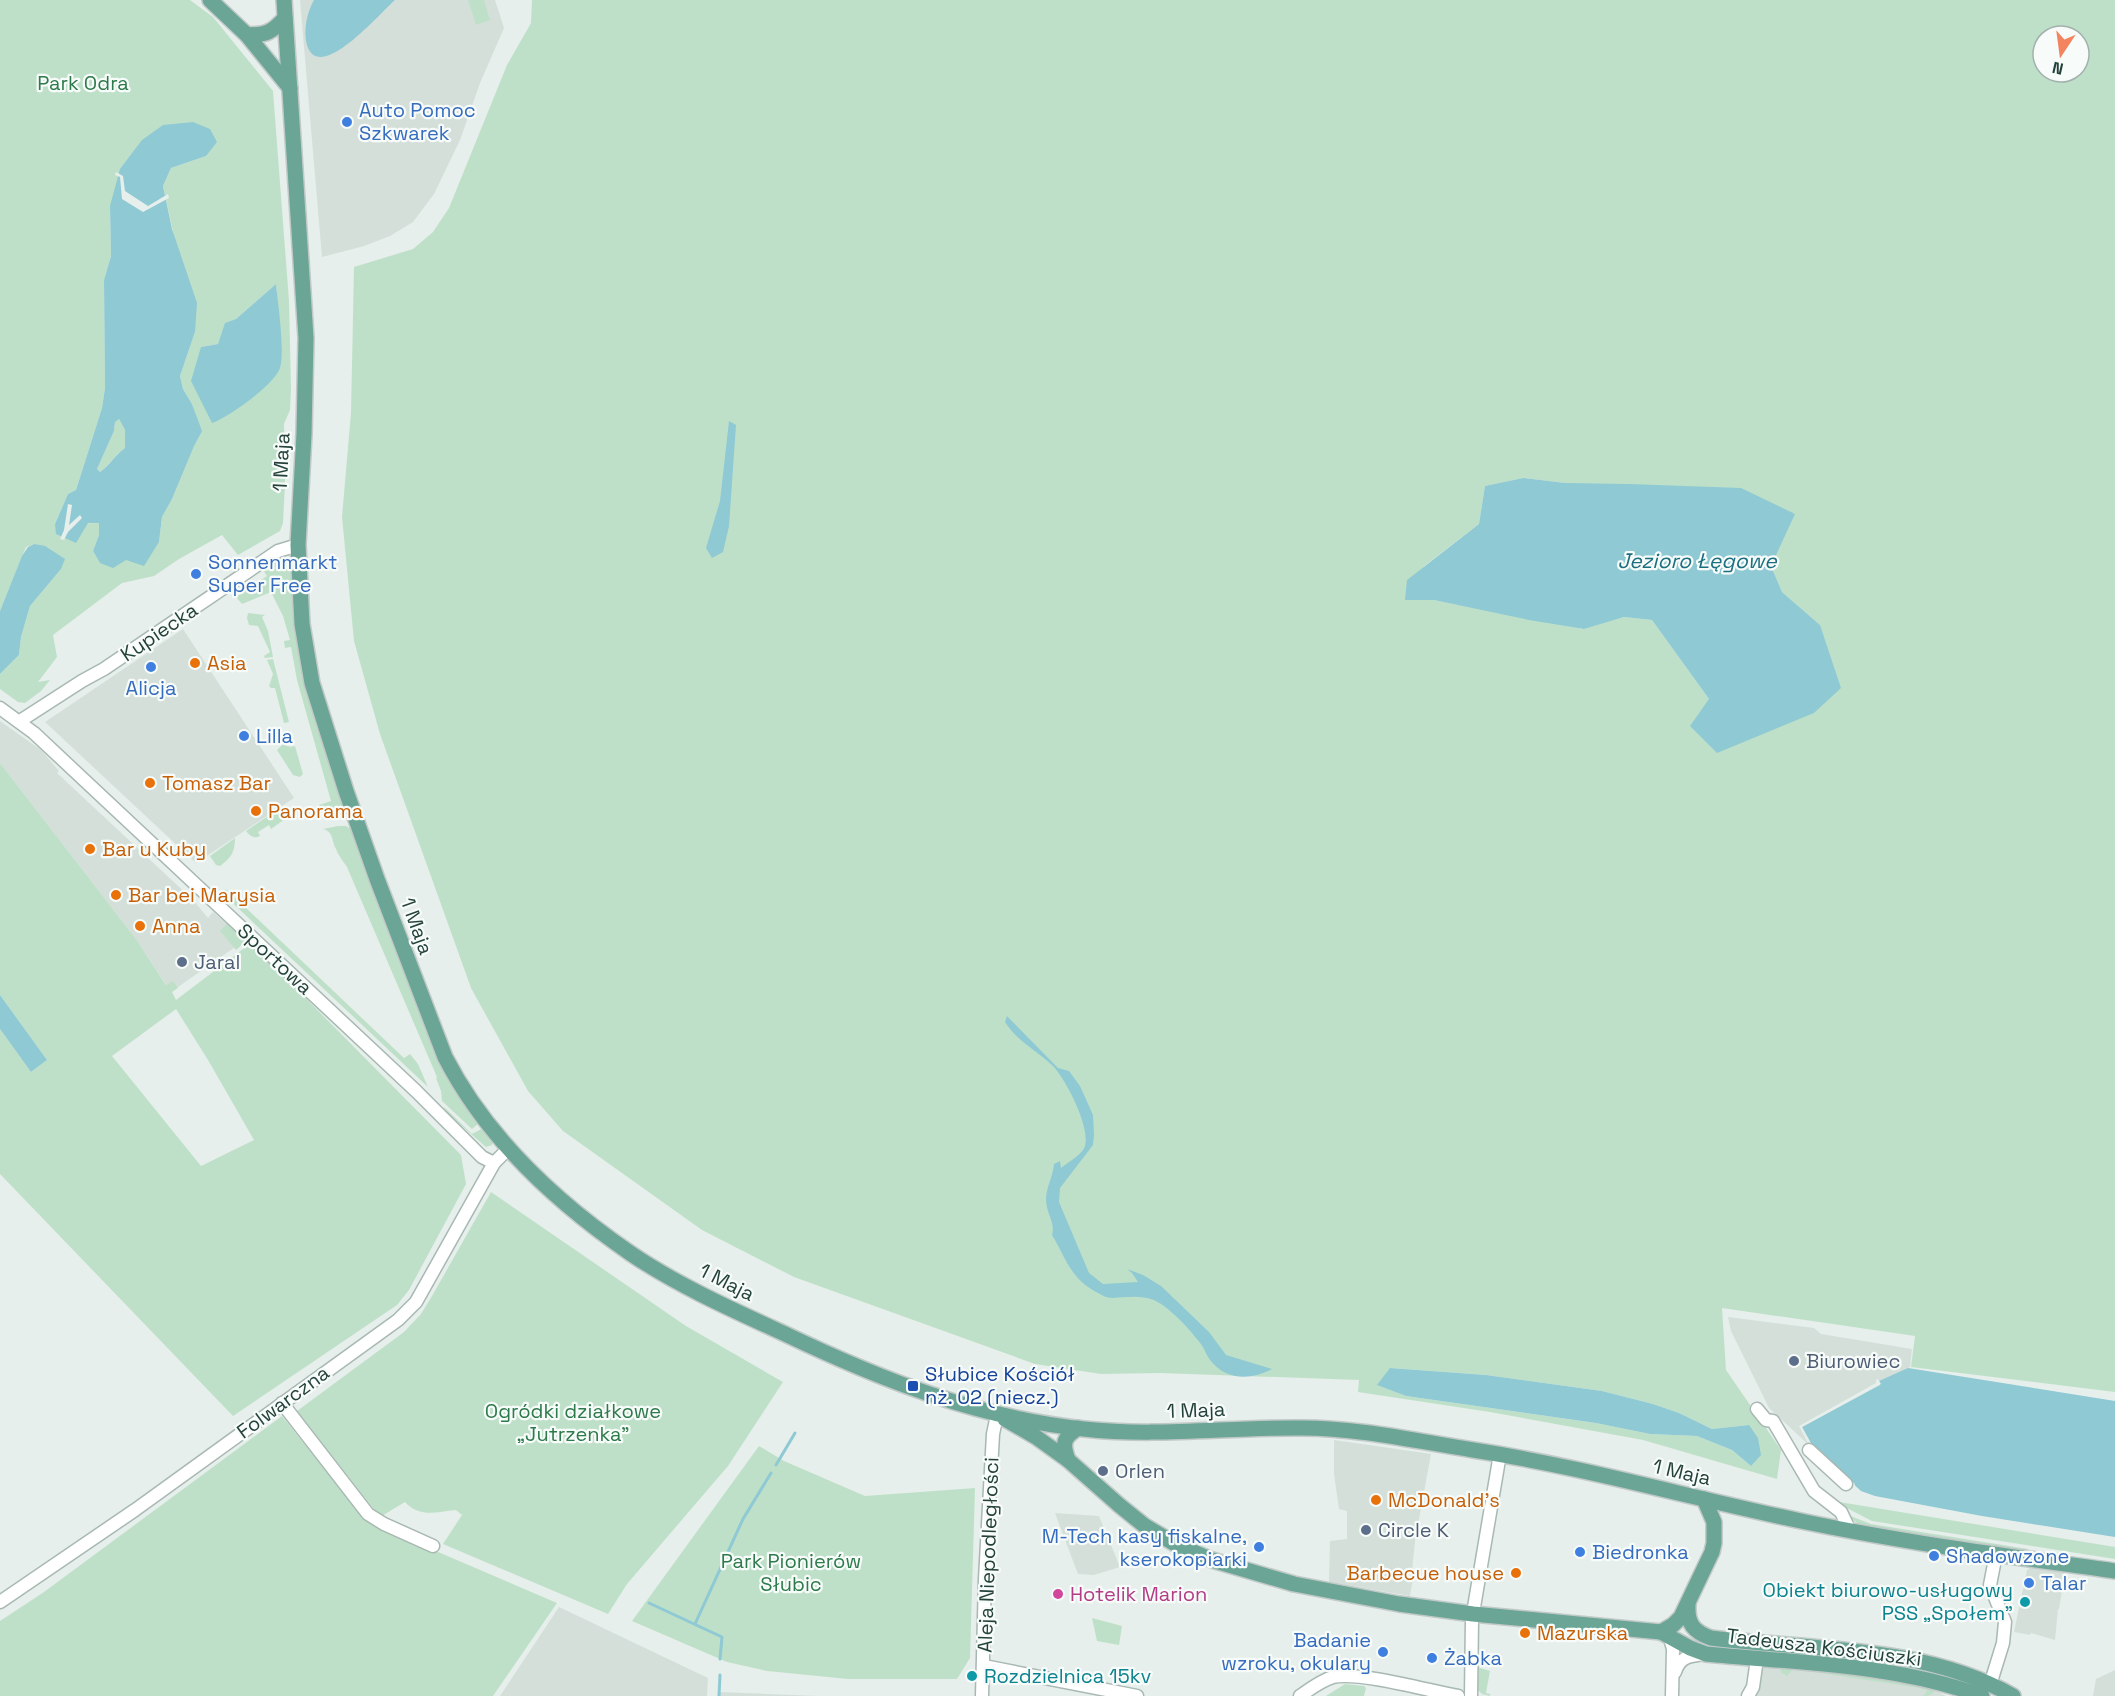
<svg xmlns="http://www.w3.org/2000/svg" width="2115" height="1696" font-family="'Space Grotesk',sans-serif">
<style>
.built{fill:#d4dfda}
.green{fill:#bfe0c8;fill-rule:evenodd}
.water{fill:#8ec9d4;fill-rule:evenodd}
.pier{fill:#e6efeb}
.lines{fill:none;stroke-linecap:round;stroke-linejoin:round}
.stream{stroke:#8ec9d4;stroke-width:3}
.minor-casing{stroke:#a8b8b2;stroke-width:15}
.major-casing{stroke:#c2cac8;stroke-width:18}
.minor{stroke:#fff;stroke-width:12}
.major{stroke:#6aa596;stroke-width:15}
.shop-dot{fill:#3f7fe0;stroke:#f7fbf9;stroke-width:2}
.food-dot{fill:#e8710a;stroke:#f7fbf9;stroke-width:2}
.service-dot{fill:#5c6f8a;stroke:#f7fbf9;stroke-width:2}
.transit-dot{fill:#1a4fb4;stroke:#f7fbf9;stroke-width:2}
.hotel-dot{fill:#d1479c;stroke:#f7fbf9;stroke-width:2}
.culture-dot{fill:#0f9aa8;stroke:#f7fbf9;stroke-width:2}
.labels{text-anchor:middle;dominant-baseline:central;stroke-width:4.5;stroke-linejoin:round;paint-order:stroke}
.park-label{font-size:20px;fill:#2d7a4b;stroke:#f7fbf9}
.shop-label{font-size:20px;fill:#366cbe;stroke:#f7fbf9;text-anchor:start}
.street-label{font-size:20px;fill:#24423a;stroke:#f7fbf9}
.food-label{font-size:20px;fill:#c56008;stroke:#f7fbf9;text-anchor:start}
.service-label{font-size:20px;fill:#4e5e75;stroke:#f7fbf9;text-anchor:start}
.transit-label{font-size:20px;fill:#164399;stroke:#f7fbf9;text-anchor:start}
.culture-label{font-size:20px;fill:#0d838f;stroke:#f7fbf9;text-anchor:end}
.hotel-label{font-size:20px;fill:#b23c85;stroke:#f7fbf9;text-anchor:start}
.water-label{font-size:21px;font-style:italic;fill:#1c6f80;stroke:#f7fbf9}
</style>
<rect width="100%" height="100%" fill="#e6efeb"/>
<g class="built">
<polygon points="300,0 495,0 504,28 480,83 460,140 434,194 413,222 390,236 364,246 322,257"/>
<polygon points="183,629 294,798 196,863 45,722"/>
<polygon points="0,721 41,750 59,771 57,773 193,900 208,918 213,912 245,940 171,992 136,939 0,763"/>
<polygon points="1728,1317 1814,1328 1821,1334 1912,1349 1910,1367 1879,1385 1812,1448 1769,1408 1731,1331"/>
<polygon points="1334,1440 1431,1454 1415,1541 1412,1571 1408,1572 1407,1577 1413,1578 1410,1596 1329,1582 1330,1541 1347,1539 1347,1511 1339,1509 1334,1474"/>
<polygon points="1055,1513 1099,1516 1120,1567 1094,1575 1078,1574"/>
<polygon points="2031,1567 2065,1572 2059,1609 2058,1609 2055,1640 2031,1633 2030,1635 2014,1632 2027,1570"/>
<polygon points="559,1607 708,1678 707,1696 500,1696"/>
<polygon points="1761,1666 1837,1673 1933,1689 1946,1696 1754,1696"/>
<polygon points="2115,1670 2115,1696 2093,1696 2096,1679"/>
<polygon points="719,1692 817,1696 719,1696"/>
</g>
<g class="green">
<path d="M 0,0 L 190,0 L 213,17 L 273,91 L 289,301 L 291,389 L 290,410 L 284,424 L 285,484 L 283,523 L 280,531 L 238,555 L 222,535 L 179,559 L 154,576 L 122,583 L 53,635 L 57,657 L 38,682 L 50,680 L 41,691 L 25,703 L 18,702 L 0,689 L 0,674 L 19,655 L 21,637 L 30,606 L 61,569 L 34,544 L 26,547 L 0,611 ZM 210,129 L 206,156 L 171,168 L 163,186 L 195,332 L 180,376 L 183,389 L 192,404 L 201,431 L 194,445 L 172,499 L 162,517 L 159,542 L 126,560 L 100,563 L 93,551 L 99,535 L 100,523 L 55,524 L 68,494 L 76,490 L 102,408 L 105,388 L 104,280 L 111,256 L 110,206 ZM 276,284 L 281,344 L 201,347 L 218,344 L 226,323 L 236,319 Z"/>
<polygon points="468,0 484,0 490,20 476,25"/>
<path d="M 532,0 L 2115,0 L 2115,1392 L 1911,1367 L 1915,1336 L 1722,1308 L 1726,1370 L 1781,1450 L 1777,1479 L 1643,1440 L 1490,1412 L 1358,1392 L 1359,1380 L 1160,1373 L 1101,1374 L 1035,1364 L 794,1277 L 702,1230 L 563,1131 L 528,1091 L 471,988 L 380,734 L 354,641 L 342,517 L 351,413 L 354,267 L 413,249 L 433,232 L 449,208 L 507,65 L 531,23 ZM 2043,36 L 2079,36 L 2079,72 L 2043,72 ZM 1523,478 L 1565,483 L 1771,566 L 1782,592 L 1820,625 L 1709,699 L 1652,620 L 1624,617 L 1583,629 L 1434,600 L 1405,600 L 1423,567 L 1479,524 L 1485,486 ZM 1391,1368 L 1486,1375 L 1602,1391 L 1653,1404 L 1679,1413 L 1712,1429 L 1749,1425 L 1751,1466 L 1732,1450 L 1697,1436 L 1650,1434 L 1596,1423 L 1406,1396 L 1378,1385 Z"/>
<path d="M 119,419 L 125,430 L 125,448 C 115,455 110,464 100,472 L 97,469 L 114,431 L 115,421 Z"/>
<path d="M 280,557 L 288,560 L 293,567 L 346,807 C 342,823 324,816 315,808 L 319,807 L 319,805 L 331,801 L 297,680 L 291,647 L 285,648 L 284,641 L 290,640 L 283,616 L 271,592 L 242,604 L 236,597 L 267,576 L 261,567 Z"/>
<polygon points="248,613 265,615 262,617 268,631 273,657 265,658 264,656 270,652 258,626 249,625 247,618"/>
<polygon points="273,659 289,722 284,723 275,688 271,688 269,686 273,674 267,660"/>
<polygon points="283,744 290,747 295,746 303,774 300,777 293,775 277,750"/>
<path d="M 0,763 L 136,939 L 166,985 L 173,981 L 178,988 L 172,992 L 176,1000 L 251,943 L 461,1155 L 466,1184 L 409,1290 L 397,1305 L 233,1416 L 0,1174 L 0,1029 L 31,1072 L 47,1060 L 0,995 ZM 176,1009 L 208,1060 L 254,1140 L 201,1166 L 112,1056 Z"/>
<path d="M 280,808 L 286,816 L 285,819 L 271,829 L 269,825 L 258,832 L 260,836 C 254,839 250,836 246,831 Z"/>
<path d="M 338,826 L 346,826 L 352,830 L 479,1123 L 472,1129 L 442,1101 L 441,1091 L 436,1078 L 437,1077 L 347,867 C 343,861 338,855 336,849 C 331,840 334,832 323,829 Z"/>
<path d="M 235,838 C 235,852 231,858 220,866 L 216,865 L 210,856 Z"/>
<polygon points="226,889 404,1058 410,1054 418,1064 428,1087 223,894"/>
<polygon points="227,924 245,940 243,944 236,950 220,931"/>
<polygon points="444,1107 472,1134 483,1128 493,1141 492,1145 486,1147 447,1113"/>
<path d="M 491,1192 L 686,1326 L 783,1382 L 728,1466 L 627,1584 L 608,1614 L 443,1544 L 462,1515 L 456,1510 C 436,1512 420,1518 405,1502 L 380,1517 L 297,1411 L 404,1332 L 421,1314 L 432,1296 Z"/>
<polygon points="282,1416 356,1509 375,1525 557,1603 493,1696 0,1696 0,1621 44,1592"/>
<polygon points="759,1446 784,1461 865,1496 975,1488 970,1658 957,1679 848,1679 767,1671 727,1662 632,1621"/>
<polygon points="1833,1501 2115,1547 2115,1559 1872,1521"/>
<polygon points="1848,1515 1871,1524 2028,1549 2028,1554 1860,1526"/>
<polygon points="1092,1618 1122,1626 1119,1645 1097,1641"/>
<polygon points="1782,1651 1864,1657 1934,1672 1934,1674 1779,1654"/>
<path d="M 1778,1666 L 1845,1672 L 1935,1689 C 1934,1695 1929,1696 1923,1696 L 1927,1691 L 1925,1689 L 1923,1690 L 1920,1688 L 1793,1669 L 1787,1676 L 1782,1673 Z"/>
<polygon points="1477,1667 1490,1671 1486,1693 1490,1694 1490,1696 1482,1694 1478,1690"/>
<polygon points="1345,1684 1364,1686 1366,1688 1364,1696 1326,1696"/>
</g>
<g class="water">
<path d="M 314,0 L 395,0 C 380,13 319,85 307,45 C 303,31 307,12 314,0 Z"/>
<path d="M 193,122 L 210,129 L 217,142 L 206,156 L 171,168 L 163,186 L 172,229 L 197,303 L 195,332 L 180,376 L 183,389 L 192,404 L 202,431 L 194,446 L 172,499 L 162,517 L 159,542 L 144,566 L 126,560 L 113,568 L 100,563 L 93,551 L 99,535 L 99,523 L 88,523 L 76,543 L 56,534 L 55,524 L 68,494 L 76,490 L 102,408 L 105,388 L 104,280 L 111,256 L 110,206 L 120,169 L 142,140 L 163,125 ZM 119,419 L 125,430 L 125,448 C 115,455 110,465 100,472 L 97,469 L 114,431 L 115,422 Z"/>
<path d="M 276,284 C 278,304 285,350 280,368 C 274,385 229,417 212,423 L 191,381 L 201,347 L 218,344 L 225,323 L 236,319 Z"/>
<polygon points="729,421 736,425 729,526 723,552 712,558 706,548 720,501"/>
<polygon points="1523,478 1565,483 1629,484 1741,488 1795,514 1771,566 1782,592 1820,625 1841,688 1814,713 1717,753 1690,726 1709,699 1652,620 1624,617 1584,629 1529,620 1434,600 1405,600 1407,580 1479,524 1485,486"/>
<polygon points="34,544 45,546 65,559 61,569 30,606 21,637 19,655 0,674 0,611 22,556 28,547"/>
<polygon points="0,995 47,1060 31,1072 0,1029"/>
<path d="M 1007,1016 L 1058,1068 L 1069,1071 L 1080,1086 L 1093,1115 L 1094,1135 L 1093,1145 L 1060,1188 L 1059,1202 L 1089,1273 L 1103,1284 L 1138,1282 L 1132,1273 L 1127,1269 L 1143,1275 L 1161,1286 L 1209,1332 L 1226,1355 L 1272,1369 C 1251,1380 1226,1381 1210,1360 C 1206,1355 1205,1349 1201,1344 C 1189,1329 1172,1309 1154,1300 C 1142,1295 1125,1297 1113,1298 C 1106,1298 1102,1295 1096,1292 C 1070,1278 1066,1258 1052,1235 C 1055,1224 1049,1217 1047,1207 C 1043,1191 1053,1179 1054,1164 L 1060,1161 L 1061,1168 C 1068,1162 1078,1157 1083,1150 C 1095,1134 1065,1078 1053,1066 C 1036,1050 1017,1041 1005,1022 Z"/>
<polygon points="1390,1368 1486,1375 1602,1391 1653,1404 1679,1413 1712,1429 1749,1425 1758,1438 1761,1455 1751,1466 1732,1450 1697,1436 1650,1434 1596,1423 1406,1396 1377,1385"/>
<polygon points="1908,1368 2115,1401 2115,1537 1982,1516 1875,1496 1861,1491 1813,1447 1802,1427 1880,1385 1879,1381"/>
</g>
<g class="pier">
<polygon points="116,172 123,176 125,191 148,206 168,194 169,198 143,212 122,199 120,177 115,175"/>
<polygon points="68,504 72,505 69,525 80,515 82,518 68,532 64,540 60,539 64,530"/>
<polygon points="1878,1379 1881,1384 1802,1427 1813,1447 1855,1484 1853,1487 1811,1449 1799,1426 1876,1383 1876,1380"/>
</g>
<g class="lines">
<g class="stream">
<polyline points="776,1465 795,1433"/>
<polyline points="649,1603 722,1637 720,1659"/>
<polyline points="695,1624 743,1519 771,1473"/>
<polyline points="719,1696 720,1675"/>
</g>
<defs>
<g id="minor">
<polyline points="0,708 34,733 416,1091 482,1157 494,1163"/>
<polyline points="20,721 82,681 104,669 278,551 298,545"/>
<polyline points="282,1403 368,1514 384,1524 433,1546"/>
<polyline points="1757,1409 1766,1420 1773,1421 1814,1491 1841,1512 1850,1531"/>
<polyline points="1809,1450 1846,1484"/>
<polyline points="0,1602 135,1510 398,1320 416,1302 494,1163 509,1148"/>
<polyline points="1670,1638 1673,1649 1672,1696"/>
<polyline points="984,1666 1137,1696"/>
<path d="M 1675,1672 C 1680,1656 1690,1656 1706,1654"/>
<polyline points="1990,1685 2003,1643 2005,1622 1990,1585 1996,1554"/>
<polyline points="982,1696 985,1579 993,1434 997,1415"/>
<path d="M 1300,1696 C 1310,1689 1322,1680 1333,1677 C 1359,1671 1430,1691 1458,1696"/>
<polyline points="1471,1696 1472,1619 1500,1454"/>
<polyline points="1748,1696 1753,1687 1757,1659"/>
</g>
<g id="major">
<polyline points="210,0 247,35 290,88"/>
<path d="M 284,0 L 306,338 L 304,434 L 298,545 L 302,624 L 312,683 L 346,791 L 377,879 L 445,1057 C 486,1137 556,1202 630,1253 C 675,1284 733,1310 783,1333 C 879,1379 978,1418 1084,1429 C 1156,1437 1230,1427 1302,1428 C 1359,1428 1416,1441 1473,1450 C 1584,1467 1691,1498 1801,1521 C 1905,1543 2010,1556 2115,1571"/>
<path d="M 247,35 C 267,35 272,32 285,18"/>
<path d="M 1005,1419 L 1036,1437 L 1068,1460 L 1119,1505 L 1145,1526 L 1177,1545 L 1212,1560 L 1294,1584 L 1399,1604 L 1473,1614 L 1661,1632 L 1690,1648 L 1706,1654 C 1798,1663 1894,1664 1982,1696"/>
<path d="M 1068,1460 C 1062,1443 1063,1438 1078,1428"/>
<path d="M 1688,1605 C 1687,1624 1694,1632 1711,1638 C 1809,1650 1925,1645 2013,1696"/>
<polyline points="1661,1632 1673,1625 1681,1617 1712,1552 1714,1543 1714,1522 1704,1499"/>
</g>
</defs>
<use href="#minor" class="minor-casing"/>
<use href="#major" class="major-casing"/>
<use href="#minor" class="minor"/>
<use href="#major" class="major"/>
</g>
<g class="shop-dot">
<circle cx="347" cy="122" r="6"/>
<circle cx="196" cy="574" r="6"/>
<circle cx="151" cy="667" r="6"/>
<circle cx="244" cy="736" r="6"/>
<circle cx="1259" cy="1547" r="6"/>
<circle cx="1580" cy="1552" r="6"/>
<circle cx="1934" cy="1556" r="6"/>
<circle cx="2029" cy="1583" r="6"/>
<circle cx="1383" cy="1652" r="6"/>
<circle cx="1432" cy="1658" r="6"/>
</g>
<g class="food-dot">
<circle cx="195" cy="663" r="6"/>
<circle cx="150" cy="783" r="6"/>
<circle cx="256" cy="811" r="6"/>
<circle cx="90" cy="849" r="6"/>
<circle cx="116" cy="895" r="6"/>
<circle cx="140" cy="926" r="6"/>
<circle cx="1376" cy="1500" r="6"/>
<circle cx="1516" cy="1573" r="6"/>
<circle cx="1525" cy="1633" r="6"/>
</g>
<g class="service-dot">
<circle cx="182" cy="962" r="6"/>
<circle cx="1794" cy="1361" r="6"/>
<circle cx="1103" cy="1471" r="6"/>
<circle cx="1366" cy="1530" r="6"/>
</g>
<rect class="transit-dot" x="907" y="1380" width="12" height="12" rx="3"/>
<circle class="hotel-dot" cx="1058" cy="1594" r="6"/>
<g class="culture-dot">
<circle cx="2025" cy="1602" r="6"/>
<circle cx="972" cy="1676" r="6"/>
</g>
<g class="labels">
<g class="park-label">
<text x="83" y="83">Park Odra</text>
<text x="573" y="1411">Ogródki działkowe<tspan x="573" dy="23">„Jutrzenka”</tspan></text>
<text x="791" y="1561">Park Pionierów<tspan x="791" dy="23">Słubic</tspan></text>
</g>
<g class="shop-label">
<text x="359" y="110">Auto Pomoc<tspan x="359" dy="23">Szkwarek</tspan></text>
<text x="208" y="562">Sonnenmarkt<tspan x="208" dy="23">Super Free</tspan></text>
<text x="151" y="688" text-anchor="middle">Alicja</text>
<text x="256" y="736">Lilla</text>
<text x="1247" y="1536" text-anchor="end">M-Tech kasy fiskalne,<tspan x="1247" dy="23">kserokopiarki</tspan></text>
<text x="1592" y="1552">Biedronka</text>
<text x="1946" y="1556">Shadowzone</text>
<text x="2041" y="1583">Talar</text>
<text x="1371" y="1640" text-anchor="end">Badanie<tspan x="1371" dy="23">wzroku, okulary</tspan></text>
<text x="1444" y="1658">Żabka</text>
</g>
<g class="street-label">
<text transform="translate(281 462) rotate(-87)">1 Maja</text>
<text transform="translate(159 632) rotate(-34)">Kupiecka</text>
<text transform="translate(417 926) rotate(70)">1 Maja</text>
<text transform="translate(275 959) rotate(43)">Sportowa</text>
<text transform="translate(727 1282) rotate(27)">1 Maja</text>
<text transform="translate(283 1402) rotate(-36)">Folwarczna</text>
<text transform="translate(1196 1410) rotate(-2)">1 Maja</text>
<text transform="translate(1682 1472) rotate(13)">1 Maja</text>
<text transform="translate(988 1555) rotate(-88)">Aleja Niepodległości</text>
<text transform="translate(1824 1647) rotate(7)">Tadeusza Kościuszki</text>
</g>
<g class="food-label">
<text x="207" y="663">Asia</text>
<text x="162" y="783">Tomasz Bar</text>
<text x="268" y="811">Panorama</text>
<text x="102" y="849">Bar u Kuby</text>
<text x="128" y="895">Bar bei Marysia</text>
<text x="152" y="926">Anna</text>
<text x="1388" y="1500">McDonald's</text>
<text x="1504" y="1573" text-anchor="end">Barbecue house</text>
<text x="1537" y="1633">Mazurska</text>
</g>
<g class="service-label">
<text x="194" y="962">Jaral</text>
<text x="1806" y="1361">Biurowiec</text>
<text x="1115" y="1471">Orlen</text>
<text x="1378" y="1530">Circle K</text>
</g>
<g class="transit-label">
<text x="925" y="1374">Słubice Kościół<tspan x="925" dy="23">nż. 02 (niecz.)</tspan></text>
</g>
<g class="culture-label">
<text x="2013" y="1590">Obiekt biurowo-usługowy<tspan x="2013" dy="23">PSS „Społem”</tspan></text>
<text x="984" y="1676" text-anchor="start">Rozdzielnica 15kv</text>
</g>
<g class="hotel-label">
<text x="1070" y="1594">Hotelik Marion</text>
</g>
<g class="water-label">
<text x="1697" y="560">Jezioro Łęgowe</text>
</g>
</g>
<g transform="translate(2061 54) rotate(193)"><circle r="28" fill="#f7fbf9" stroke="#a3b1ad" stroke-width="1.5"/>
<path d="M0-4.5L10 22L0 15L-10 22Z" fill="#f4845f"/>
<text y="-9" font-size="16" font-weight="bold" text-anchor="middle" fill="#24423a">N</text>
</g>
</svg>
